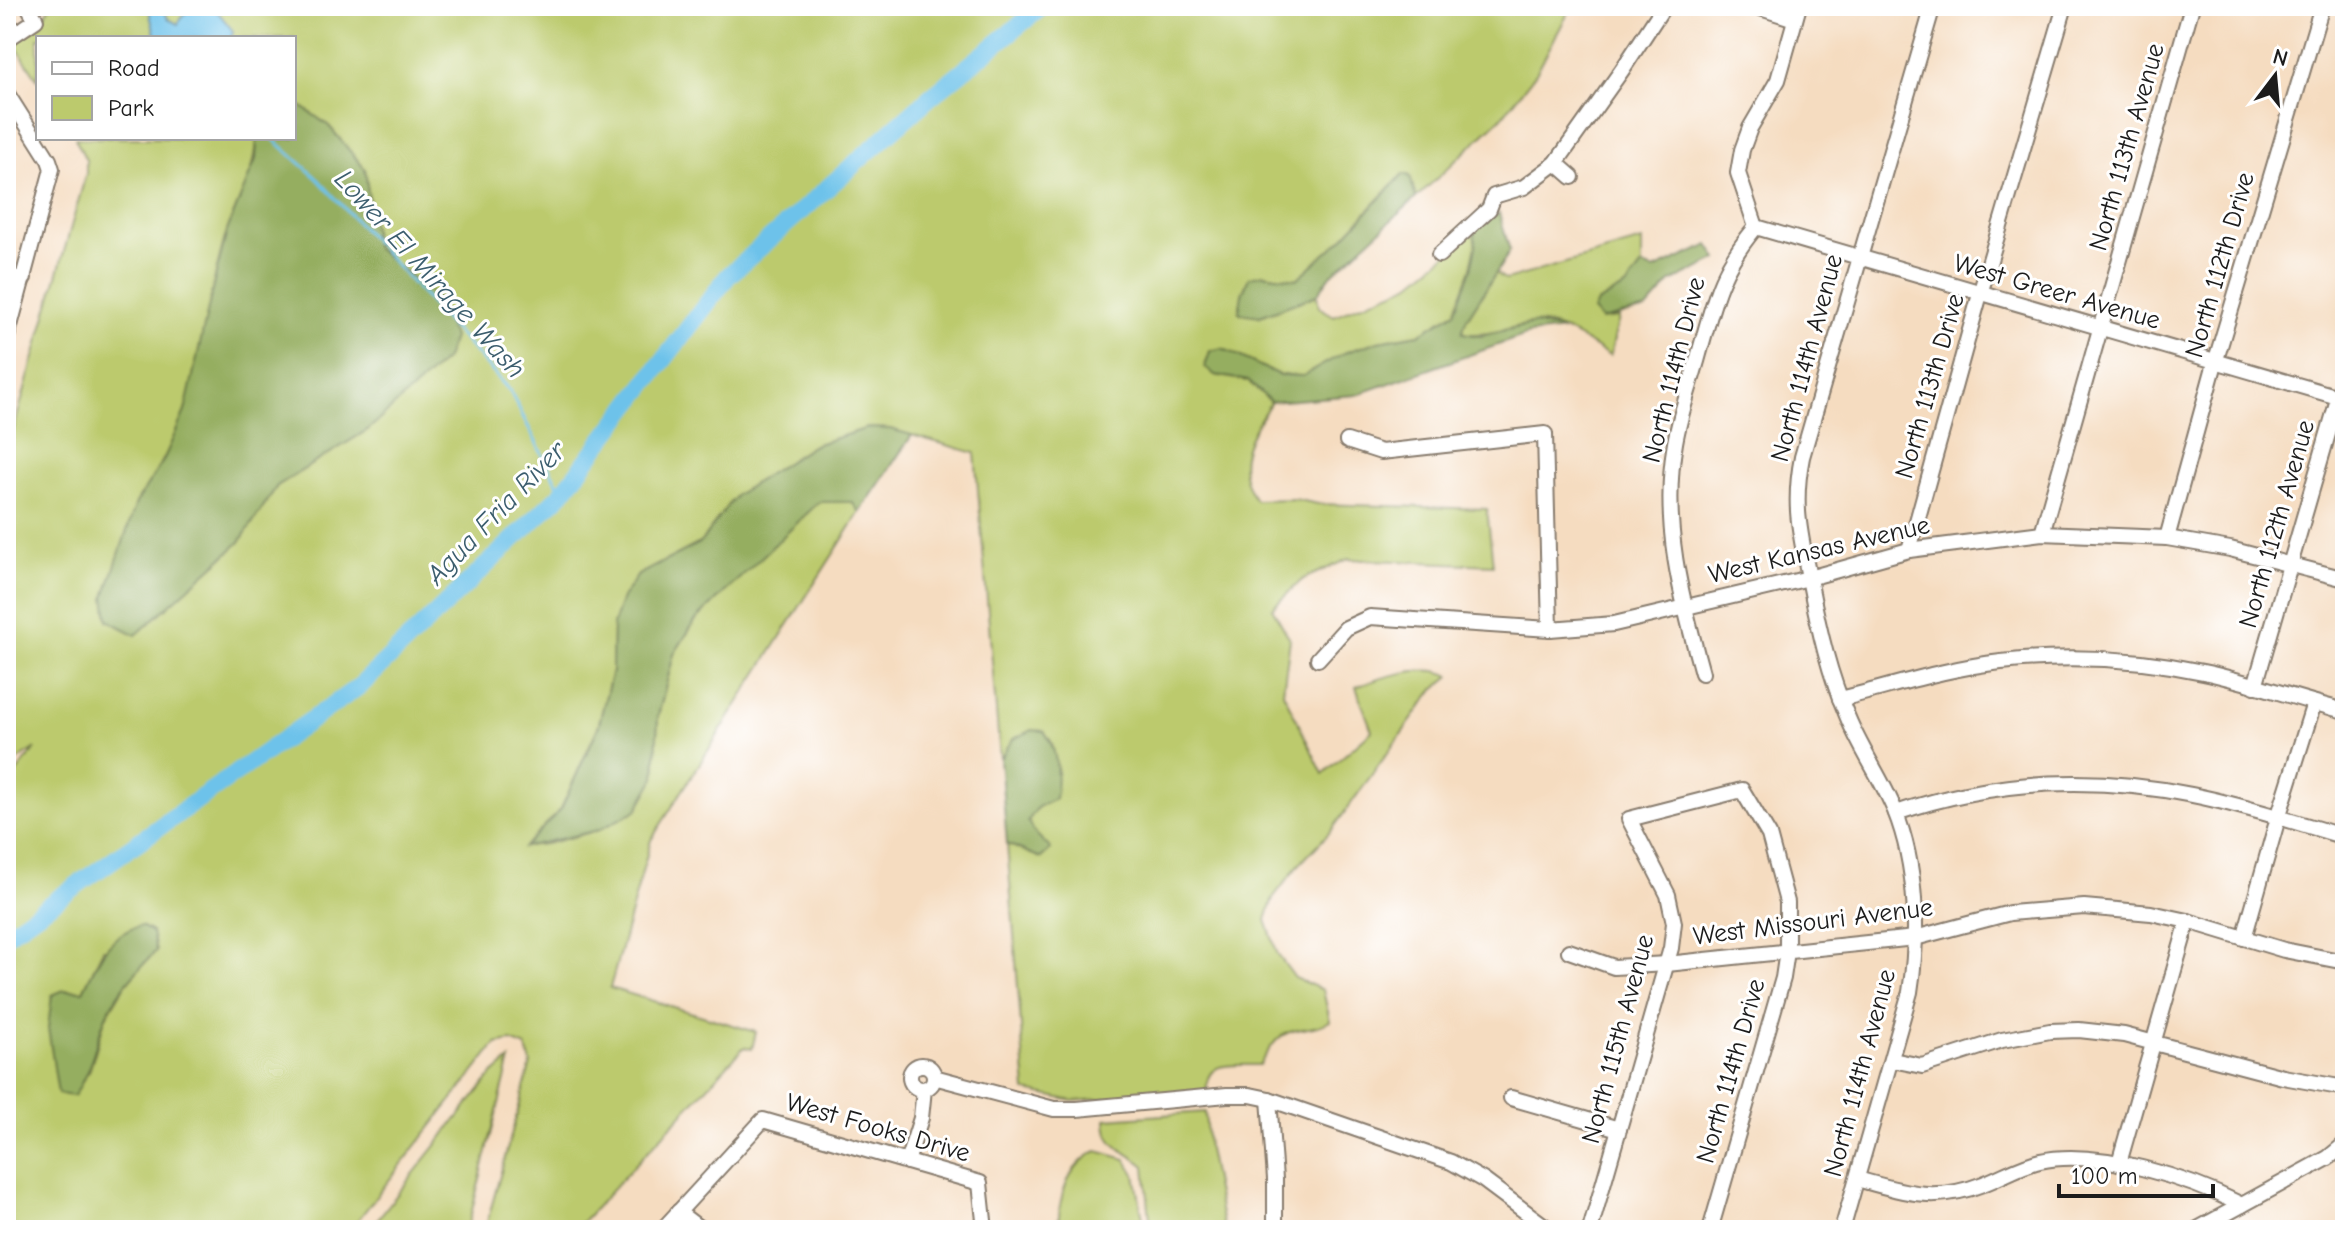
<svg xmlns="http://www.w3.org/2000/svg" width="2351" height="1236" font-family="'Comic Neue',sans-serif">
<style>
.green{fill:#bcca6d;stroke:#6c7344;stroke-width:2;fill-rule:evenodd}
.forest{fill:#95ae60;stroke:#58653e;stroke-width:2}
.water{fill:#6dc2ea;stroke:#446f83;stroke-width:2}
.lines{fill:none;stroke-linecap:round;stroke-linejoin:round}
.stream{stroke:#6dc2ea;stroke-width:3}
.river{stroke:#6dc2ea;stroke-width:18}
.minor-casing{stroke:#887c6e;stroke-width:18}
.minor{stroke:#fff;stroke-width:14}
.labels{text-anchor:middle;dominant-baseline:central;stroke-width:6;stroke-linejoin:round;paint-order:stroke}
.street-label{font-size:26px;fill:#1c1c1c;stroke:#fff}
.water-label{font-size:28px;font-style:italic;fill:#3c5e6e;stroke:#fff}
</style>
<rect width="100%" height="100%" fill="#fff"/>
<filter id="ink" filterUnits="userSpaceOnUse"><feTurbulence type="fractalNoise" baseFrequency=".0125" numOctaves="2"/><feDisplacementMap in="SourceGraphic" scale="16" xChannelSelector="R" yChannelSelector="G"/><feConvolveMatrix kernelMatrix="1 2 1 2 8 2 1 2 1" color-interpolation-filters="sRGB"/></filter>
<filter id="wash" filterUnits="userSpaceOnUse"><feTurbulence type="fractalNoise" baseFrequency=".006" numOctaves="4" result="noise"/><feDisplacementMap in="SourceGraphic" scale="32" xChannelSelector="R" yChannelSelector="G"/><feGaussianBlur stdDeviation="1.8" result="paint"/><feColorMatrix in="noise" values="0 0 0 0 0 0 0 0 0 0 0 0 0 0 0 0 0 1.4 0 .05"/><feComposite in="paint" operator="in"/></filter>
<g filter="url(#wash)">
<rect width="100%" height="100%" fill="#f5dcc0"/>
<g class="green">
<path d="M 50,6 L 1572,6 L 1536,73 L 1502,117 L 1416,198 L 1410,176 L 1403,174 L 1341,240 L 1297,279 L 1263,274 L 1260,316 L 1317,295 L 1319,307 L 1334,316 L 1409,285 L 1474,232 L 1476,246 L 1471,269 L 1455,312 L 1419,334 L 1378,341 L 1344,353 L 1303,376 L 1279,375 L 1222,348 L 1210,351 L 1205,366 L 1215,375 L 1248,381 L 1271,402 C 1249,436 1230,462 1255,500 L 1294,499 L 1318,504 L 1487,509 L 1493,565 L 1348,559 L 1303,579 L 1272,608 L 1290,639 L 1283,692 L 1323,774 L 1372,731 L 1356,687 C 1379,678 1427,662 1450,676 L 1434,689 L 1331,831 L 1297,867 L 1273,898 L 1266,920 L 1278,955 L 1295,978 L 1323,990 L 1330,1021 C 1314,1031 1301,1026 1285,1034 C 1274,1039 1266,1055 1259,1065 C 1236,1066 1204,1058 1207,1091 L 1073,1101 L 1026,1091 L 1007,844 L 1041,858 L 1028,821 L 1058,773 L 1052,743 L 1044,731 L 1013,739 L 1000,759 L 975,453 L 890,429 L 868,428 L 814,445 L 736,495 L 700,543 L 638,575 L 613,624 L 612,671 L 598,727 L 561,809 L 526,846 L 546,844 L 599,830 L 655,778 L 658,716 L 674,654 L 696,620 L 819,501 L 852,502 L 860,512 L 651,840 L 610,988 L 756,1032 L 752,1049 L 744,1047 L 575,1230 L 485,1230 L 531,1063 L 526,1047 L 511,1041 L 496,1044 L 350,1230 L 6,1230 L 6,785 L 36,748 L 6,768 L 6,456 L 86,174 L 86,160 L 75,138 L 257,138 C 256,172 238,199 227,231 C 208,290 204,353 185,411 C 174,445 155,474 136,503 L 239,543 L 277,486 L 369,429 L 436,296 L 375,248 L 365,169 L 329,126 L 294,101 L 294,38 L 38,38 L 38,80 L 13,42 L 38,27 ZM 103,949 L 156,951 L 127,982 L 105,1019 L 89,1072 L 58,1093 L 55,1068 L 64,990 L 83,991 Z"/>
<path d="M 1642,241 L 1642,266 L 1626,287 L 1597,303 L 1601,320 L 1619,318 L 1610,356 C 1587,343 1558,320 1530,324 C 1506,328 1486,337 1462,333 L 1466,320 L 1496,273 L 1506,280 Z"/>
<polygon points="510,1060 468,1226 452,1230 369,1230 491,1076"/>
<path d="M 1205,1112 L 1208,1149 L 1224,1230 L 1151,1230 L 1145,1166 C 1124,1148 1106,1149 1106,1119 Z"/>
<path d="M 1097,1151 L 1126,1159 L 1135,1174 L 1145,1230 L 1059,1230 C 1057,1199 1067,1165 1097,1151 Z"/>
</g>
<g class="forest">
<polygon points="294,101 329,126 365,169 375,248 437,296 453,337 446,359 369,429 277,486 239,543 136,635 108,620 105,597 136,503 163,461 185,411 214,282 227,231 256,159 257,138 294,138"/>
<polygon points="1403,174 1410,176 1416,198 1331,275 1317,295 1260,316 1239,313 1242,294 1249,277 1263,274 1297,279 1341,240"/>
<polygon points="1499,213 1510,251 1466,320 1462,333 1480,336 1533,324 1565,330 1529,334 1356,395 1271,402 1248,381 1215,375 1205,367 1210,351 1222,348 1279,375 1303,376 1344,353 1378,341 1419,334 1455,312 1471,269 1476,246 1474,232"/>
<polygon points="1709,245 1718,259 1671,282 1647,309 1601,320 1593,311 1597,303 1626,287 1642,266 1654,270"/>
<polygon points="868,428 890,429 912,435 860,512 852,502 819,502 696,620 674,654 658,716 655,778 637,810 599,830 524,847 561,809 598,728 612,671 613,624 622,598 638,575 700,543 736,495 814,445"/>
<path d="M 1032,730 L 1044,731 C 1059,752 1058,775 1055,799 L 1038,807 L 1028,821 L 1032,830 L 1051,849 L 1041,858 L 1007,844 L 1000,759 L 1013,739 Z"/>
<path d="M 141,926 L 152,932 L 156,951 C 136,972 115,993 104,1021 C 93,1050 92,1068 74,1096 L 58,1094 L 48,1028 L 52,995 L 64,990 L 83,991 C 97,963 107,933 141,926 Z"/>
</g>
<path class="water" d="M 150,6 L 163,7 L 168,19 L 178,24 C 186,7 196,6 213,6 L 233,31 L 231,38 L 156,38 L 150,15 Z"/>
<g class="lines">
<polyline class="stream" points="272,138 318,179 510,391 562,493"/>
<polyline class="river" points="6,935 361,685 562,493 728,276 930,97 1043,6"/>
</g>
</g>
<g filter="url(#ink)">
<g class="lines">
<defs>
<g id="minor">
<polyline points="1754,6 1795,19"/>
<polyline points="6,40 36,20 28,6"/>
<polyline points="6,92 49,160 52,169 6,341"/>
<polyline points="1556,163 1572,177"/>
<polyline points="1756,227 2345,399"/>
<polyline points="1756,227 1738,173 1742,150 1750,128 1778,80 1799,6"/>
<polyline points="1439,255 1489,209 1494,196 1524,187 1556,163 1622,70 1664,6"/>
<polyline points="6,278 24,278"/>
<polyline points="1347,441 1381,452 1545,434 1550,629"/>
<polyline points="2042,533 2192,6"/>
<polyline points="2167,538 2215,363 2322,6"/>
<polyline points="1909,550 1980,294 2065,6"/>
<polyline points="1318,659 1346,628 1370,617 1550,629 1614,624 1809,578 1909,550 2042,533 2167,538 2230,549 2345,579"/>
<path d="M 1702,673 C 1681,597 1661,523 1675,443 C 1680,413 1691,384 1699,354 C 1714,301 1719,271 1756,227"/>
<polyline points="2255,686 2345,375"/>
<path d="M 1840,699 C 1893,686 1947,668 2001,662 C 2067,655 2138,658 2203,672 C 2251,682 2297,699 2345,711"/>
<path d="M 1896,813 C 1992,780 2093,775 2192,795 C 2243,805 2294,822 2345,837"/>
<polyline points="2244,938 2278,818 2314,703"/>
<polyline points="1569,951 1614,967 1667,964 1915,938 2010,913 2084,907 2151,913 2188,921 2284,950 2345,962"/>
<polyline points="1892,1060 1922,1066 2002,1040 2050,1031 2079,1030 2124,1035 2283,1077 2345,1088"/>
<circle cx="922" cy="1077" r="12"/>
<polyline points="934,1077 1054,1109 1077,1109 1227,1095 1250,1095 1269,1099 1451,1162 1483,1180 1550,1230"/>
<polyline points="1511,1098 1619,1129"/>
<polyline points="1269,1099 1275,1179 1275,1230"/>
<polyline points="907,1162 921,1118 924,1089"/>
<polyline points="2119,1163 2188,921"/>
<path d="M 1857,1179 C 1904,1192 1935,1203 1983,1184 C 2002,1177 2019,1166 2040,1161 C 2098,1148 2190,1179 2242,1205"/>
<polyline points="678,1212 699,1228 707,1230"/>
<polyline points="662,1230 763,1120 980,1183 985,1230"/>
<polyline points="1590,1230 1671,948 1674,923 1668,895 1629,819 1742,790 1769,835 1787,902 1787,951 1783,978 1710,1230"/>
<path d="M 1842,1230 L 1910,992 C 1919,934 1917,866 1895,811 C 1882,779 1861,750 1848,718 C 1829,674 1819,630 1810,583 C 1801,535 1792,508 1802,457 L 1933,6"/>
<polyline points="2196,1230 2328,1158 2345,1144"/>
</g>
</defs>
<use href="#minor" class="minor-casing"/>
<use href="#minor" class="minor"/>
</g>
</g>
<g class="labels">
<g class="street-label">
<text transform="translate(2127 147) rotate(-74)">North 113th Avenue</text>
<text transform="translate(2220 265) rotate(-74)">North 112th Drive</text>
<text transform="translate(2057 292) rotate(16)">West Greer Avenue</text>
<text transform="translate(1807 358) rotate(-75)">North 114th Avenue</text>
<text transform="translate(1674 370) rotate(-76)">North 114th Drive</text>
<text transform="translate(1930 386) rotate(-74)">North 113th Drive</text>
<text transform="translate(2277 524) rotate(-74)">North 112th Avenue</text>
<text transform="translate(1819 550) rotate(-13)">West Kansas Avenue</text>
<text transform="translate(1813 922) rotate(-7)">West Missouri Avenue</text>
<text transform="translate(1618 1039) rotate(-75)">North 115th Avenue</text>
<text transform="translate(1731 1071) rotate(-74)">North 114th Drive</text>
<text transform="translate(1860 1073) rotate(-75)">North 114th Avenue</text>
<text transform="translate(878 1128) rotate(16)">West Fooks Drive</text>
</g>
<g class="water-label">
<text transform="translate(430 274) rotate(48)">Lower El Mirage Wash</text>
<text transform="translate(496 513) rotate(-46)">Agua Fria River</text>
</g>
</g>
<rect width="2351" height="1236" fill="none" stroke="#fff" stroke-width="32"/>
<rect x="36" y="36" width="260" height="104" fill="#ffffff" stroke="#a4a4a4" stroke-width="2"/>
<rect x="52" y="62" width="40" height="12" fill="#ffffff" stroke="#a4a4a4" stroke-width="2"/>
<text x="108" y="76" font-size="24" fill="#1c1c1c">Road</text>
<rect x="52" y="96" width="40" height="24" fill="#bcca6d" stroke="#a4a4a4" stroke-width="2"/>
<text x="108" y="116" font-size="24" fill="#1c1c1c">Park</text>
<g transform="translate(2275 76) rotate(16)" stroke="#ffffff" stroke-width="6" paint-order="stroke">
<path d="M0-6L14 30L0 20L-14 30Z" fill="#1c1c1c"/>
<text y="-12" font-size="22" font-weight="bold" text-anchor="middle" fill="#1c1c1c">N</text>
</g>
<path d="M2059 1184v12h154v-12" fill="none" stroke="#1c1c1c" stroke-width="4"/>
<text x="2071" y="1184" font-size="24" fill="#1c1c1c" stroke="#ffffff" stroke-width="6" paint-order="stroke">100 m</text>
</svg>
